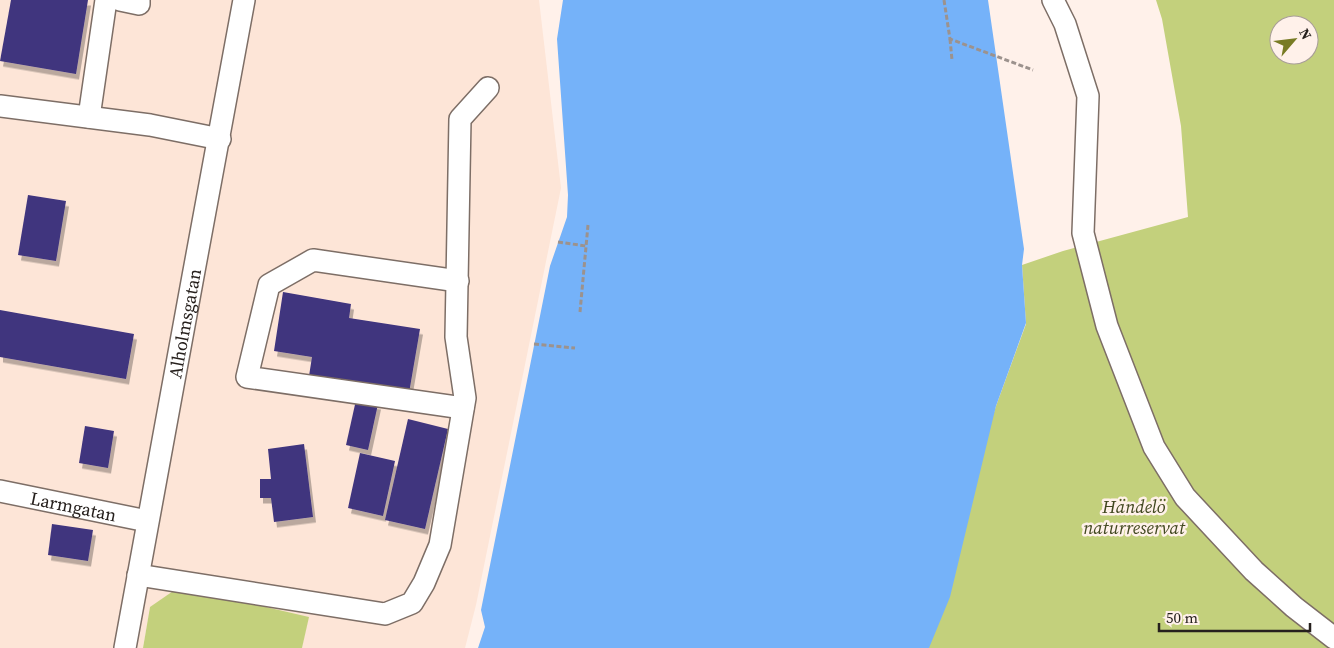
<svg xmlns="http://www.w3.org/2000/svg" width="1334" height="648" font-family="'Source Serif 4',serif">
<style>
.built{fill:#fde5d7}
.green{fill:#c3d07c;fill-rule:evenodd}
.water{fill:#75b2f9}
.building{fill:#3f347e;filter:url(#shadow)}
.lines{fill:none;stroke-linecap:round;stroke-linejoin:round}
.minor-casing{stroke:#7d6e66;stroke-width:24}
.path{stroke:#9c928d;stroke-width:3;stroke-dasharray:5 2.5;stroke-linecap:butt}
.minor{stroke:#fff;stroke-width:21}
.labels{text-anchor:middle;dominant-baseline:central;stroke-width:5;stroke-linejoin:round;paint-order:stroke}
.street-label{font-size:18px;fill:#26201d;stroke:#fff1ea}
.park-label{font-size:18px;font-style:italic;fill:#41471f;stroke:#fff1ea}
</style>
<defs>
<filter id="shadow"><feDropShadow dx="3" dy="5.5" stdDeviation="0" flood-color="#0004"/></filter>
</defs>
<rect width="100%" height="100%" fill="#fff1ea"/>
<polygon class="built" points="0,0 539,0 561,188 476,605 465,648 302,648 308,617 150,607 143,648 0,648"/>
<g class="green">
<path d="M 1156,0 L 1334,0 L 1334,648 L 919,648 L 996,406 L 1026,324 L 1022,265 L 1063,251 L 1188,217 L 1181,126 L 1162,19 ZM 1279,25 L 1309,25 L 1309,55 L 1279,55 Z"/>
<polygon points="179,587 309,617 302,648 143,648 150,607"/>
</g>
<polygon class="water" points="563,0 988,0 1024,249 1022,265 1026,323 996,406 950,597 929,648 478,648 485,627 481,610 550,266 567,217 568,195 557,39"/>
<g class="building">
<polygon points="11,0 88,0 76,74 0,61"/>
<polygon points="28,195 66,201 56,261 18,255"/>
<polygon points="283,292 351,304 349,318 420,329 409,393 309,376 312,357 274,351"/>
<polygon points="0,310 134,334 126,379 0,357"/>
<polygon points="356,400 378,404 368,450 346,445"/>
<polygon points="408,419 448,429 425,529 385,520"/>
<polygon points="85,426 114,431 108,468 79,463"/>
<polygon points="304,444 313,517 274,522 271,498 260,498 260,479 271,479 268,449"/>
<polygon points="360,453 395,461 383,516 348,508"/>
<polygon points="52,524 93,530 88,561 48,555"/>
</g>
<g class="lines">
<defs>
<g id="minor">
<polyline points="120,0 139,4 139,0"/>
<polyline points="1053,0 1065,24 1088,96 1083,233 1107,326 1154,447 1185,497 1254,571 1294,607 1334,638"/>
<polyline points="0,106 150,125 220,139"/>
<polyline points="89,117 106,0"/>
<polyline points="458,281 313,260 269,285 247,377 463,408"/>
<path id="s1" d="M 0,491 L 147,521"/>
<polyline points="138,575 385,614 412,603 424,583 440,545 465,398 456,337 460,119 488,88"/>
<path id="s2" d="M 125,648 C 163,432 205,216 244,0"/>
</g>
</defs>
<use href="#minor" class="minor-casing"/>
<g class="path">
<polyline points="944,0 950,39 1033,70"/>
<polyline points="950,39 952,60"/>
<polyline points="558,242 586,246"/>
<polyline points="580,312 588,225"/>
<polyline points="534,344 575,348"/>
</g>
<use href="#minor" class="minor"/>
</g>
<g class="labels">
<g class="street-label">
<text stroke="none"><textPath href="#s2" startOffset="330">Alholmsgatan</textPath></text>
<text stroke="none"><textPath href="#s1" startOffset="75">Larmgatan</textPath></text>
</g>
<g class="park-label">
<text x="1134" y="506">Händelö<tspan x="1134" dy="21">naturreservat</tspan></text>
</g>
</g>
<g transform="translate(1294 40) rotate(62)"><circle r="24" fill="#fff1ea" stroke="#a89d98"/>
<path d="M0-4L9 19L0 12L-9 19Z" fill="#787b24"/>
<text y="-8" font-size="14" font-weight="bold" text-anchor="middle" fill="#26201d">N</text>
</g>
<path d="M1159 623v8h151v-8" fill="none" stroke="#26201d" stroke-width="2.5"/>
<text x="1166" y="623" font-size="15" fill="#26201d" stroke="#fff1ea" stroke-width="4" paint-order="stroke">50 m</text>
</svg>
